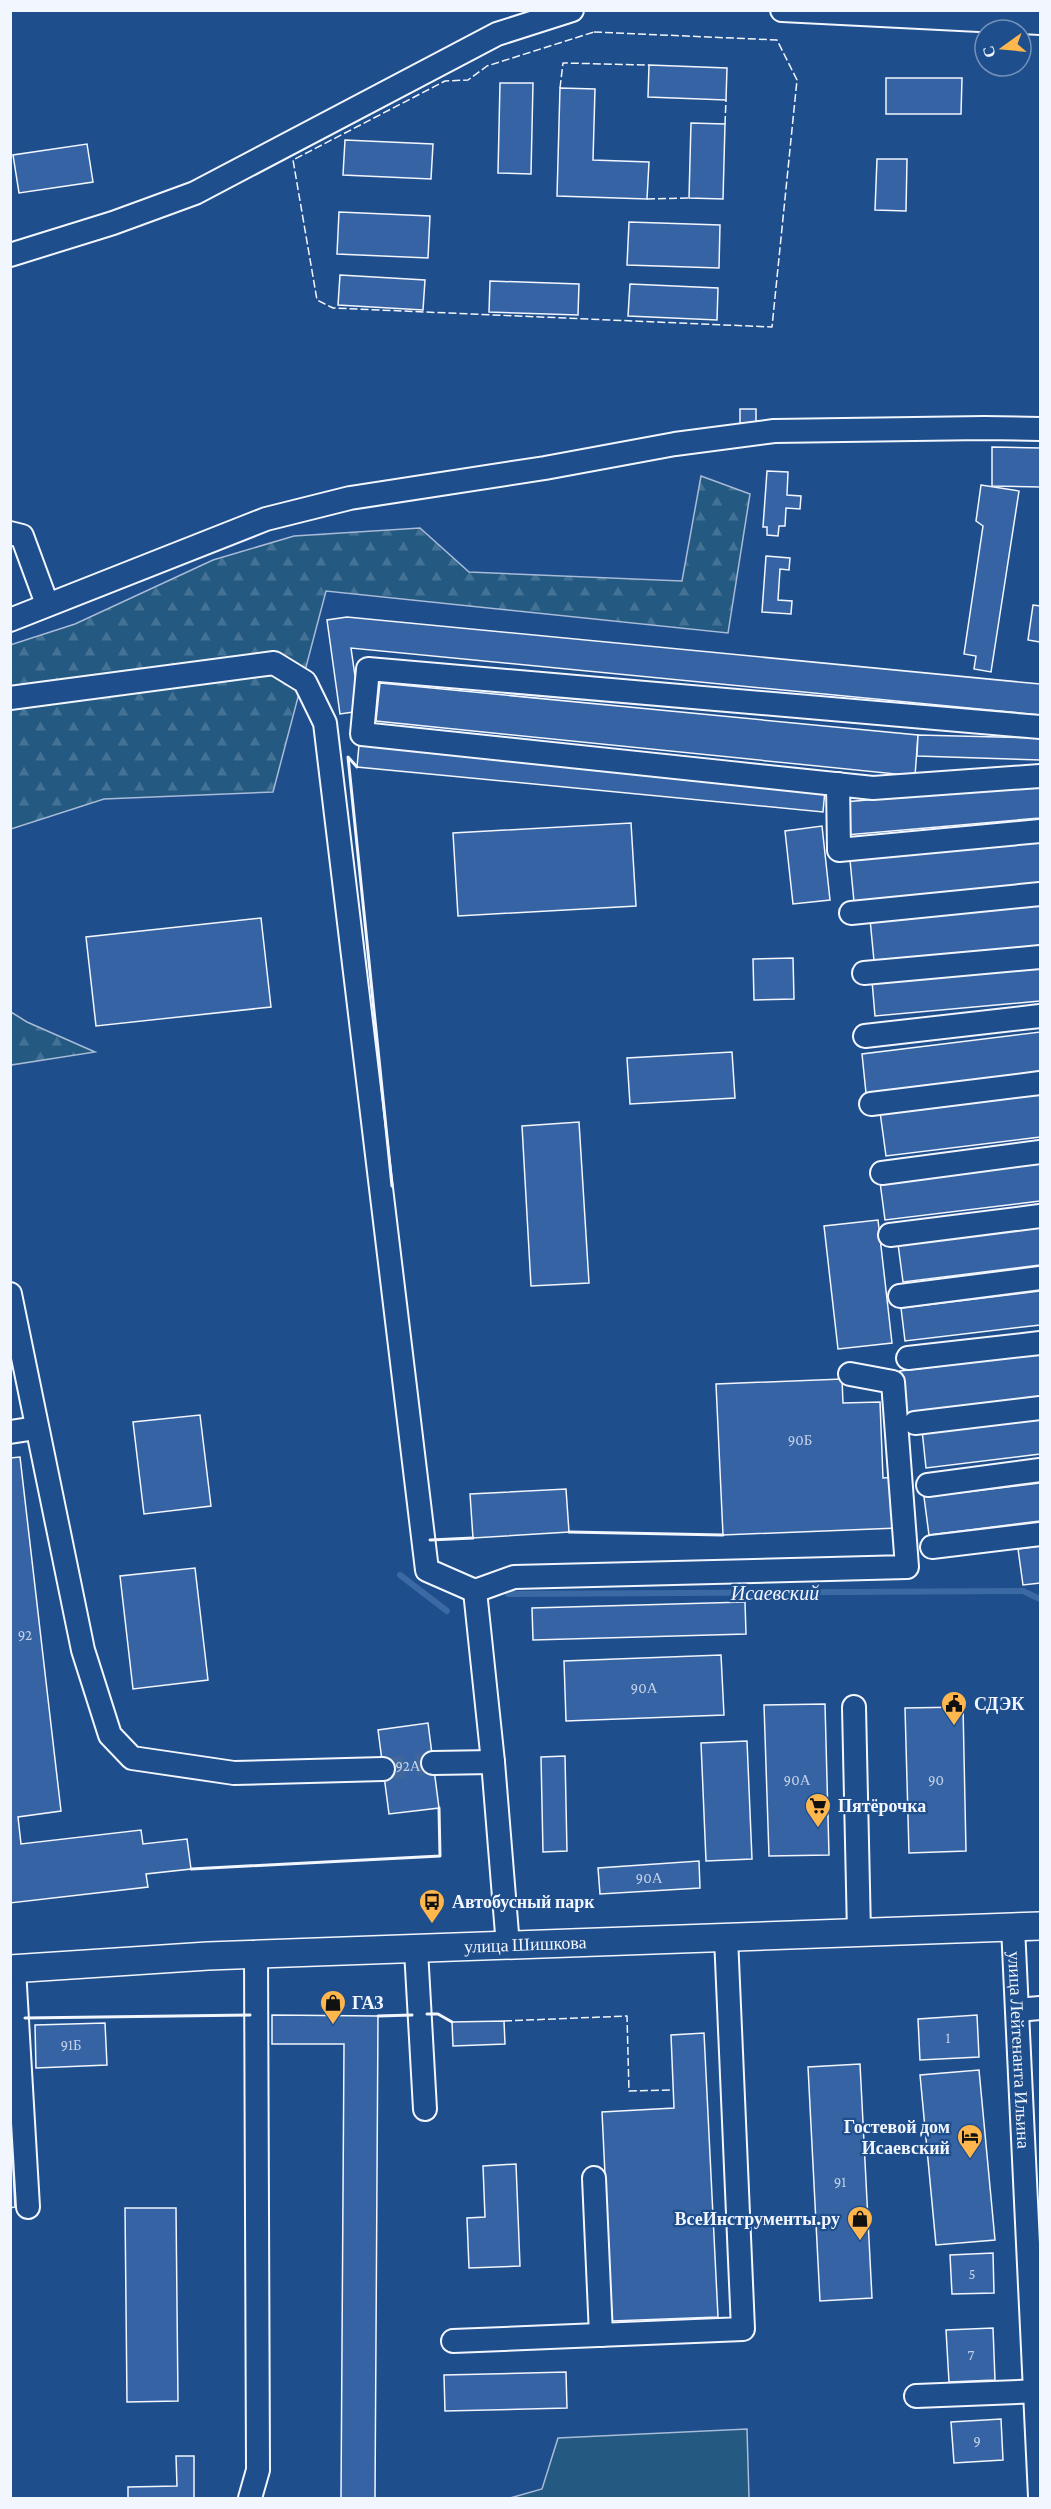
<svg xmlns="http://www.w3.org/2000/svg" width="1051" height="2509" font-family="'Crimson Pro',serif">
<style>
.grass{fill:#245a82;stroke:#a8bbd7;stroke-width:1.5}
.forest{fill:url(#forest-firs);stroke:#a8bbd7;stroke-width:1.5}
.lines{fill:none;stroke-linecap:round;stroke-linejoin:round}
.stream{stroke:#3b69a3;stroke-width:6}
.building{fill:#3563a3;stroke:#f2f6ff;stroke-width:1.5}
.minor-tunnel{stroke:#3f679d;stroke-width:22;stroke-dasharray:22 11;stroke-linecap:butt}
.minor-casing{stroke:#f2f6ff;stroke-width:26}
.major-casing{stroke:#f2f6ff;stroke-width:30}
.minor{stroke:#1f4e8c;stroke-width:22}
.major{stroke:#1f4e8c;stroke-width:27}
.fence{stroke:#f2f6ff;stroke-width:1.5;stroke-dasharray:8 3;stroke-linecap:butt}
.wall{stroke:#f2f6ff;stroke-width:3}
.labels{text-anchor:middle;dominant-baseline:central;stroke-width:4.5;stroke-linejoin:round;paint-order:stroke}
.number-label{font-size:15px;fill:#c3d1e8}
.poi-label{font-size:18px;font-weight:bold;fill:#f2f6ff;stroke:#1f4e8c;text-anchor:start}
.street-label{font-size:18px;fill:#f2f6ff;stroke:#1f4e8c}
.water-label{font-size:20px;font-style:italic;fill:#f2f6ff;stroke:#1f4e8c}
</style>
<defs>
<pattern id="forest-firs" width="22" height="20" patternUnits="userSpaceOnUse" patternTransform="scale(1.5)"><rect width="22" height="20" fill="#245a82"/><path d="M5 1l3.5 6h-7zM16 11l3.5 6h-7z" fill="#447295"/></pattern>
</defs>
<rect width="100%" height="100%" fill="#1f4e8c"/>
<polygon class="grass" points="747,2429 749,2498 510,2498 542,2489 558,2438"/>
<g class="forest">
<polygon points="701,476 750,494 728,633 326,591 273,792 104,799 11,829 10,645 75,624 213,560 294,536 420,528 469,572 682,581"/>
<polygon points="11,1012 27,1022 95,1052 11,1065"/>
</g>
<g class="lines">
<g class="stream">
<polyline points="400,1575 447,1611"/>
<polyline points="508,1594 1023,1591 1040,1599"/>
</g>
</g>
<g class="building">
<polygon points="649,65 727,68 726,100 648,97"/>
<polygon points="886,78 962,78 961,114 886,114"/>
<polygon points="500,83 533,83 531,174 498,173"/>
<polygon points="560,88 595,89 593,160 649,162 647,199 557,196"/>
<polygon points="691,123 725,124 723,199 689,198"/>
<polygon points="345,140 433,144 431,179 343,175"/>
<polygon points="87,144 93,182 19,193 13,155"/>
<polygon points="877,159 907,159 906,211 875,210"/>
<polygon points="339,212 430,216 428,258 337,254"/>
<polygon points="629,222 720,225 719,268 627,265"/>
<polygon points="340,275 425,280 423,310 338,305"/>
<polygon points="490,281 579,284 578,315 489,312"/>
<polygon points="630,284 718,288 717,320 628,316"/>
<rect x="740" y="409" width="16" height="15"/>
<polygon points="992,447 1040,448 1040,487 992,486"/>
<polygon points="767,471 788,472 787,495 801,496 800,509 786,508 785,526 779,526 778,536 767,535 767,527 763,527"/>
<polygon points="981,485 1019,491 991,672 974,669 976,656 964,654 983,526 976,521"/>
<polygon points="766,556 790,558 789,570 780,569 778,600 792,601 791,614 762,612"/>
<polygon points="1033,605 1040,606 1040,642 1028,640"/>
<polygon points="347,617 1040,684 1040,715 351,648 360,711 340,714 327,620"/>
<polygon points="380,683 918,735 915,776 376,721"/>
<polygon points="918,735 1040,738 1040,760 917,756"/>
<polygon points="359,745 825,790 823,812 357,767"/>
<polygon points="1040,785 1040,818 846,835 844,802"/>
<polygon points="631,823 636,906 458,916 453,833"/>
<polygon points="822,826 830,900 793,904 785,831"/>
<polygon points="1040,842 1040,886 854,902 850,860"/>
<polygon points="1040,904 1040,946 874,961 870,919"/>
<polygon points="261,918 271,1007 96,1026 86,937"/>
<polygon points="793,958 794,999 754,1000 753,959"/>
<polygon points="1040,966 1040,1001 875,1016 872,981"/>
<polygon points="1040,1032 1040,1072 866,1093 862,1054"/>
<polygon points="732,1052 735,1098 630,1104 627,1058"/>
<polygon points="1040,1092 1040,1137 886,1156 880,1112"/>
<polygon points="579,1122 589,1283 531,1286 522,1126"/>
<polygon points="1040,1162 1040,1201 885,1220 880,1182"/>
<polygon points="878,1220 892,1343 838,1349 824,1226"/>
<polygon points="1040,1226 1040,1265 903,1282 898,1244"/>
<polygon points="1040,1291 1040,1325 905,1341 901,1308"/>
<polygon points="1040,1354 1040,1397 906,1414 900,1371"/>
<polygon points="842,1379 843,1403 880,1402 883,1478 896,1477 898,1528 723,1535 716,1384"/>
<polygon points="200,1415 211,1506 144,1514 133,1422"/>
<polygon points="1040,1416 1040,1454 926,1468 922,1430"/>
<polygon points="20,1457 61,1811 18,1817 21,1844 141,1830 143,1844 187,1839 191,1869 146,1874 148,1887 10,1903 10,1458"/>
<polygon points="1040,1483 1040,1521 929,1535 924,1497"/>
<polygon points="566,1489 569,1532 473,1538 470,1494"/>
<polygon points="1040,1546 1040,1583 1023,1585 1018,1549"/>
<polygon points="195,1568 208,1680 133,1689 120,1576"/>
<polygon points="745,1602 746,1634 533,1640 532,1608"/>
<polygon points="721,1655 724,1715 566,1721 564,1661"/>
<polygon points="825,1704 829,1855 769,1856 764,1705"/>
<polygon points="963,1707 966,1851 909,1853 905,1708"/>
<polygon points="428,1723 439,1808 389,1814 378,1730"/>
<polygon points="747,1741 752,1859 706,1861 701,1743"/>
<polygon points="565,1756 567,1851 543,1852 541,1757"/>
<polygon points="699,1861 700,1888 600,1894 598,1868"/>
<polygon points="272,2015 378,2016 375,2498 341,2498 344,2044 272,2044"/>
<polygon points="977,2015 979,2057 920,2060 918,2019"/>
<polygon points="504,2021 505,2044 453,2046 452,2022"/>
<polygon points="105,2023 107,2065 36,2068 35,2025"/>
<polygon points="704,2033 718,2317 612,2321 602,2112 674,2108 671,2035"/>
<polygon points="860,2064 872,2298 820,2301 808,2067"/>
<polygon points="979,2070 995,2240 936,2245 920,2075"/>
<polygon points="10,2107 15,2207 10,2208"/>
<polygon points="516,2164 520,2266 469,2268 467,2218 485,2217 483,2166"/>
<polygon points="125,2208 176,2208 178,2401 127,2402"/>
<polygon points="993,2253 994,2293 952,2294 950,2255"/>
<polygon points="993,2328 995,2380 949,2382 946,2330"/>
<polygon points="566,2372 567,2408 445,2411 444,2375"/>
<polygon points="1001,2419 1003,2460 954,2463 951,2422"/>
<polygon points="176,2456 194,2456 194,2498 128,2498 128,2487 177,2486"/>
</g>
<g class="lines">
<polyline class="minor-tunnel" points="383,1769 433,1763"/>
<defs>
<g id="minor">
<polyline points="782,10 1040,23"/>
<polyline points="10,255 113,223 195,193 497,34 572,10"/>
<polyline points="10,533 22,536 47,604"/>
<polyline points="10,620 266,519 350,498 545,468 675,444 774,431 984,428 1040,429"/>
<polyline points="10,698 274,663 305,682 325,723 427,1570 475,1591 514,1577 907,1567 893,1382 850,1374"/>
<polyline points="1040,727 368,669 362,734 873,788 1040,776"/>
<polyline points="838,784 839,850 1040,831"/>
<polyline points="851,913 1040,894"/>
<polyline points="864,973 1040,957"/>
<polyline points="865,1036 1040,1016"/>
<polyline points="871,1104 1040,1083"/>
<polyline points="882,1173 1040,1152"/>
<polyline points="890,1235 1040,1216"/>
<polyline points="10,1294 83,1650 110,1735 132,1758 234,1773 383,1769"/>
<polyline points="900,1296 1040,1278"/>
<polyline points="908,1358 1040,1343"/>
<polyline points="915,1423 1040,1408"/>
<polyline points="10,1432 36,1428"/>
<polyline points="928,1485 1040,1470"/>
<polyline points="932,1547 1040,1534"/>
<polyline points="475,1591 493,1762 508,1946"/>
<polyline points="854,1707 859,1932"/>
<polyline points="433,1763 493,1762"/>
<path id="s1" d="M 1013,1927 L 1040,2497"/>
<polyline points="416,1950 425,2109"/>
<polyline points="14,1969 28,2207"/>
<polyline points="1017,2010 1040,2008"/>
<polyline points="594,2178 601,2335"/>
<polyline points="453,2341 743,2329 726,1937"/>
<polyline points="916,2396 1040,2391"/>
<polyline points="250,2498 258,2470 256,1954"/>
</g>
<g id="major">
<path id="s2" d="M 10,1969 L 208,1956 L 1040,1926"/>
</g>
</defs>
<use href="#minor" class="minor-casing"/>
<use href="#major" class="major-casing"/>
<use href="#minor" class="minor"/>
<use href="#major" class="major"/>
<g class="fence">
<polygon points="594,32 777,40 797,80 772,327 333,308 317,300 293,160 445,81 468,80 487,66"/>
<polyline points="560,88 563,63 649,65"/>
<polyline points="725,124 726,100"/>
<polyline points="647,199 689,198"/>
<polyline points="504,2021 627,2016 629,2091 670,2090"/>
</g>
<g class="wall">
<polyline points="357,767 348,757 392,1186"/>
<polyline points="569,1532 723,1535"/>
<polyline points="430,1540 473,1538"/>
<polyline points="191,1869 440,1856 439,1808"/>
<polyline points="427,2014 438,2014 452,2022"/>
<polyline points="378,2016 412,2015"/>
<polyline points="25,2018 250,2015"/>
</g>
</g>
<defs>
<symbol id="civic-pin" viewBox="-11 -11 22 30"><path d="M0 17L-7.5 6A9.5 9.5 0 1 1 7.5 6Z" fill="#ffb74d" stroke="#1f4e8c"/><path d="M-.6-6.5H3V-4.5H.6V-3L4-1V1h2V6H-6V1h2V-1L-.6-3ZM-1.2 2.5V6h2.4V2.5Z" fill="#111"/></symbol>
<symbol id="supermarket-pin" viewBox="-11 -11 22 30"><path d="M0 17L-7.5 6A9.5 9.5 0 1 1 7.5 6Z" fill="#ffb74d" stroke="#1f4e8c"/><path d="M-6-5.5h2.5l.6 2H6L4.5 2H-2.5L-4.4-4H-6ZM-1.5 3.2a1.3 1.3 0 1 0 .1 0ZM3 3.2a1.3 1.3 0 1 0 .1 0Z" fill="#111"/></symbol>
<symbol id="bus-pin" viewBox="-11 -11 22 30"><path d="M0 17L-7.5 6A9.5 9.5 0 1 1 7.5 6Z" fill="#ffb74d" stroke="#1f4e8c"/><path d="M-5-6H5V4H4V6H2V4H-2V6H-4V4H-5ZM-3.5-4V0h7V-4ZM-3.5 1.2v1.5H-2V1.2ZM2 1.2v1.5H3.5V1.2Z" fill="#111"/></symbol>
<symbol id="shop-pin" viewBox="-11 -11 22 30"><path d="M0 17L-7.5 6A9.5 9.5 0 1 1 7.5 6Z" fill="#ffb74d" stroke="#1f4e8c"/><path d="M-5-2.5h2.3a2.7 3.5 0 0 1 5.4 0H5L5.5 6h-11ZM-1.5-2.5h3a1.5 2.3 0 0 0-3 0Z" fill="#111"/></symbol>
<symbol id="hotel-pin" viewBox="-11 -11 22 30"><path d="M0 17L-7.5 6A9.5 9.5 0 1 1 7.5 6Z" fill="#ffb74d" stroke="#1f4e8c"/><path d="M-6-4.5h1.5V1H6V5H4.5V3h-9V5H-6ZM-4 0a1.8 1.8 0 1 1 3.6 0ZM.5 0V-2.5h3Q6-2.5 6 0Z" fill="#111"/></symbol>
</defs>
<g fill-rule="evenodd">
<use href="#civic-pin" x="939" y="1689" width="30" height="40"/>
<use href="#supermarket-pin" x="803" y="1791" width="30" height="40"/>
<use href="#bus-pin" x="417" y="1887" width="30" height="40"/>
<use href="#shop-pin" x="318" y="1988" width="30" height="40"/>
<use href="#hotel-pin" x="955" y="2122" width="30" height="40"/>
<use href="#shop-pin" x="845" y="2204" width="30" height="40"/>
</g>
<g class="labels">
<g class="number-label">
<text x="800" y="1440">90Б</text>
<text x="25" y="1635">92</text>
<text x="644" y="1688">90А</text>
<text x="408" y="1766">92А</text>
<text x="797" y="1780">90А</text>
<text x="936" y="1780">90</text>
<text x="649" y="1878">90А</text>
<text x="948" y="2038">1</text>
<text x="71" y="2045">91Б</text>
<text x="840" y="2182">91</text>
<text x="972" y="2274">5</text>
<text x="971" y="2355">7</text>
<text x="977" y="2441">9</text>
</g>
<g class="poi-label">
<text x="974" y="1704">СДЭК</text>
<text x="838" y="1806">Пятёрочка</text>
<text x="452" y="1902">Автобусный парк</text>
<text x="352" y="2003">ГАЗ</text>
<text x="950" y="2127" text-anchor="end">Гостевой дом<tspan x="950" dy="21">Исаевский</tspan></text>
<text x="840" y="2219" text-anchor="end">ВсеИнструменты.ру</text>
</g>
<g class="street-label">
<text stroke="none"><textPath href="#s2" startOffset="516">улица Шишкова</textPath></text>
<text stroke="none"><textPath href="#s1" startOffset="123">улица Лейтенанта Ильина</textPath></text>
</g>
<g class="water-label">
<text x="775" y="1593">Исаевский</text>
</g>
</g>
<rect width="1051" height="2509" fill="none" stroke="#f2f6ff" stroke-width="24"/>
<g transform="translate(1003 48) rotate(255)"><circle r="28" fill="#1f4e8c" stroke="#7391ba" stroke-width="1.5"/>
<path d="M0-4.5L10 22L0 15L-10 22Z" fill="#ffb74d"/>
<text y="-9" font-size="16" font-weight="bold" text-anchor="middle" fill="#f2f6ff">С</text>
</g>
</svg>
